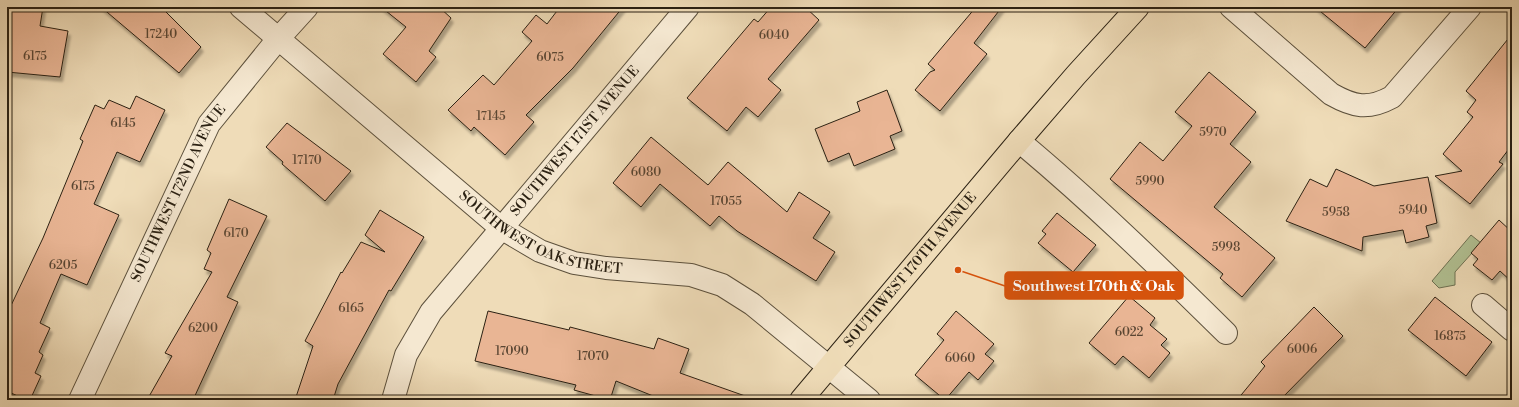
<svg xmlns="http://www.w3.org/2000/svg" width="1519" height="407" font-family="'Libre Bodoni',serif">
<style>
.green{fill:#b2c294;stroke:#6e7254}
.building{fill:#e9b594;stroke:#2b2113;filter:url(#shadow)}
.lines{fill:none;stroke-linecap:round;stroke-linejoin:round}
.minor-casing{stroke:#5c503c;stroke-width:24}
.major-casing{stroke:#2b2113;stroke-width:24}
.minor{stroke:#f5e8d1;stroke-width:22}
.major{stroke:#efdcb8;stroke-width:22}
.labels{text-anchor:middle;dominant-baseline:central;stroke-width:3;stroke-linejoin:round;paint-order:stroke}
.number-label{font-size:12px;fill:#5a4633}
.street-label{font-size:14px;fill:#2b2113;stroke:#f5e8d1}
.leader{fill:none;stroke:#d5530d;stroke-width:1.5}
.callout-dot{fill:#d5530d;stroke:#f5e8d1;stroke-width:1.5}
.callout{fill:#d5530d;stroke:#d5530d;stroke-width:1.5}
.callout-label{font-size:15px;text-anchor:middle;font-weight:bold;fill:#fff}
</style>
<defs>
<filter id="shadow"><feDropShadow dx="2.5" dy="4.5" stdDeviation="1" flood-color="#0004"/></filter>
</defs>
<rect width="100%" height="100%" fill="#efdcb8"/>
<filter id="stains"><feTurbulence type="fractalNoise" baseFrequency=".005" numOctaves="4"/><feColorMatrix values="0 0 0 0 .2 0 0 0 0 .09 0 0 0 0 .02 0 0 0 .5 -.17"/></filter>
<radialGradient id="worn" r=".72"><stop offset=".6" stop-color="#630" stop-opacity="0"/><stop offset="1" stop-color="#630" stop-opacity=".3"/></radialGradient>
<polygon class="green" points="1471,235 1481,243 1455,272 1455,285 1439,288 1432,281"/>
<g class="building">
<polygon points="9,7 43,7 40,26 68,31 60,77 7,72 7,29"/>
<polygon points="101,7 161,7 201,47 179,73"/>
<polygon points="381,7 439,7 451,18 429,51 436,57 416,82 383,54 406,27"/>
<polygon points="560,7 623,7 573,68 526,115 534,122 505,155 474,127 471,131 448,110 483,75 494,85 532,41 522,32 536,15 547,24"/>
<polygon points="771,7 805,7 819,20 768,79 781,90 758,117 746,107 727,131 687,98 754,19 758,22"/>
<polygon points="976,7 1002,7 974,43 987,54 940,111 915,90 930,72 935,70 928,64"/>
<polygon points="1315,7 1399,7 1365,48"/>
<polygon points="1512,34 1512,145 1499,162 1503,164 1470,204 1435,176 1462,171 1443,154 1473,117 1467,112 1476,100 1466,91"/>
<polygon points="1209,72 1256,112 1230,144 1251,162 1214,207 1275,258 1242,297 1220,278 1223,274 1110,179 1140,142 1163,161 1192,126 1175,112"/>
<polygon points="887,90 902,131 890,136 895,149 854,166 849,153 828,162 815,129 860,111 857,102"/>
<polygon points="136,96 165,110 140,162 117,152 94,204 119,215 87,285 61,274 40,323 50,328 39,352 43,355 35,373 41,376 30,400 26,400 7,391 7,314 43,238 83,141 80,139 95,105 104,109 109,100 130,109"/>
<polygon points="287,123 351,171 325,201 282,164 283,162 266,147"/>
<polygon points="651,137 708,185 728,162 787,212 799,192 830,212 813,238 835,252 816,281 737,231 719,216 710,226 660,184 641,207 613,183"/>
<polygon points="1336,169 1374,186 1428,177 1437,223 1426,226 1429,237 1406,243 1403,230 1363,237 1362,251 1286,221 1310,179 1327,187"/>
<polygon points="229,199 267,216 227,297 238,302 193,400 147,400 172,356 165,353 212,272 204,269 211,253 207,250"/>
<polygon points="380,210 424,237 391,291 389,290 338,384 333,400 295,400 313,346 305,341 341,272 342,273 361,242 385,252 365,235"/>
<polygon points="1057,213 1096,245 1073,272 1038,243 1046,234 1042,231"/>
<polygon points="1499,220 1512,232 1512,282 1500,271 1492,280 1473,265 1478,259 1471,253"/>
<polygon points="1129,296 1155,318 1150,325 1167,339 1161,345 1170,353 1149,378 1123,356 1115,365 1089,343"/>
<polygon points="1435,297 1492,342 1466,376 1408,330"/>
<polygon points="1314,307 1343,336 1280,400 1237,400 1265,366 1261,362"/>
<polygon points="488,311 569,330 570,327 654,349 658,338 689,349 680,373 748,397 747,400 663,400 616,381 610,400 574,390 576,385 475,361"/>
<polygon points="956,311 994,344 985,354 994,361 978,380 969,372 945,400 915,375 944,340 937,334"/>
</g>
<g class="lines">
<defs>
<g id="minor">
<path id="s1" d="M 241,7 L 501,228 L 540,251 L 574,263 L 606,268 L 691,275 L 722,285 L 752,304 L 869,400"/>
<path d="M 1231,7 L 1331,94 C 1354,107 1368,110 1392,97 L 1470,7"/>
<path d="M 1019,141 C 1091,201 1159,267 1226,333"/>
<polyline points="1483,305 1512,330"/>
<path id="s2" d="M 80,400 L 209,124 L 278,39 L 307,7"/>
<path id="s3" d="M 393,400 L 406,355 L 431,312 L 688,7"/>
</g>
<g id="major">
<path id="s4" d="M 801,400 L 1019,141 L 1076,75 L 1138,7"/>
</g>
</defs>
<use href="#minor" class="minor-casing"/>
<use href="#major" class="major-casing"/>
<use href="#minor" class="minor"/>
<use href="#major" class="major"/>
</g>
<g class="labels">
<g class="number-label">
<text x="161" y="34">17240</text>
<text x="774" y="35">6040</text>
<text x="35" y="56">6175</text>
<text x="550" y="57">6075</text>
<text x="491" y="116">17145</text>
<text x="123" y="123">6145</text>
<text x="1213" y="132">5970</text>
<text x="307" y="160">17170</text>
<text x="646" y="172">6080</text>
<text x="1150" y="181">5990</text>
<text x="83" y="186">6175</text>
<text x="726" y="201">17055</text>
<text x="1413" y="210">5940</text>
<text x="1336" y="212">5958</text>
<text x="236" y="233">6170</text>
<text x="1226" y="247">5998</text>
<text x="63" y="265">6205</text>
<text x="351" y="308">6165</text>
<text x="203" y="328">6200</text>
<text x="1129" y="332">6022</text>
<text x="1450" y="336">16875</text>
<text x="1302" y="349">6006</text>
<text x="512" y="351">17090</text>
<text x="593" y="356">17070</text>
<text x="960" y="358">6060</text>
</g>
<g class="street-label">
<text stroke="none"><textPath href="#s3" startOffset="320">SOUTHWEST 171ST AVENUE</textPath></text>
<text stroke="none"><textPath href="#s2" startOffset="229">SOUTHWEST 172ND AVENUE</textPath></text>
<text stroke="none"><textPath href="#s1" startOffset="380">SOUTHWEST OAK STREET</textPath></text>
<text stroke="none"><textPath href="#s4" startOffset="170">SOUTHWEST 170TH AVENUE</textPath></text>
</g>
</g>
<path class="leader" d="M958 270L1005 286"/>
<circle class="callout-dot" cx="958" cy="270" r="4"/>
<rect class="callout" x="1005" y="272" width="178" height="27" rx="4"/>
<g class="callout-label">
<text x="1094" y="291">Southwest 170th &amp; Oak</text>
</g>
<rect width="1519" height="407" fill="none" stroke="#efdcb8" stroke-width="24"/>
<rect x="8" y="8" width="1503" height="391" fill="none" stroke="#2b2113" stroke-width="2"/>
<rect x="12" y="12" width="1495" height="383" fill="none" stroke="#2b2113"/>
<rect width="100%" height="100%" filter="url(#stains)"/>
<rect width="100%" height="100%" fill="url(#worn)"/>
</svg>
